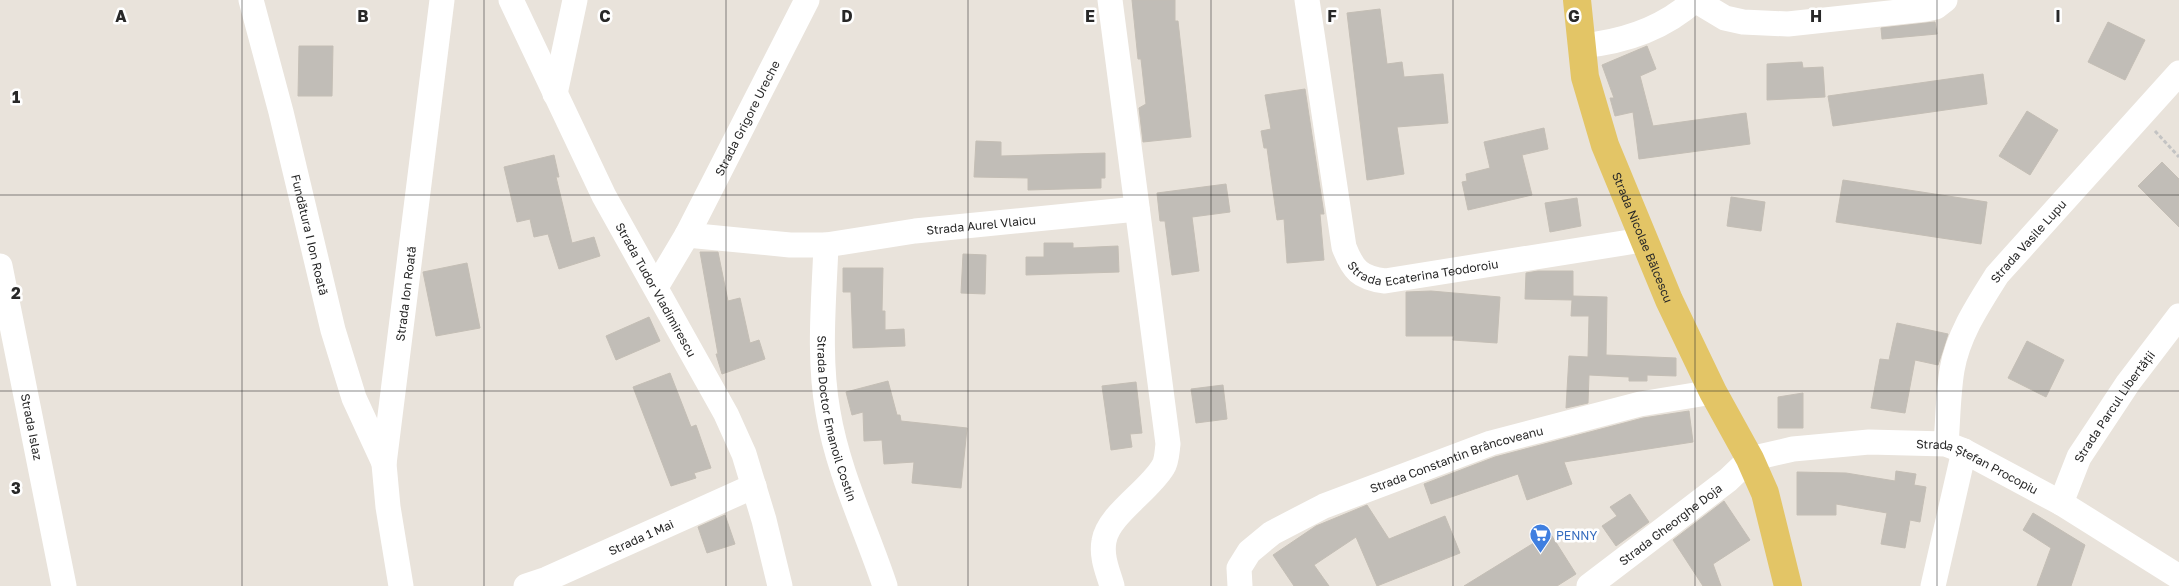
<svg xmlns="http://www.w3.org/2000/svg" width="2179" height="586" font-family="'Golos Text',sans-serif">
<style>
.building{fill:#c1bdb7;stroke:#c4beb5}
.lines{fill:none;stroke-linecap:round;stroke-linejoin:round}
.path{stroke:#c3c3c3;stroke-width:3;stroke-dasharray:4 2.5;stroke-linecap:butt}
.minor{stroke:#fff;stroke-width:25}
.major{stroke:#e3c566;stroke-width:28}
.grid{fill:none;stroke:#282828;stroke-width:1;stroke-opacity:0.55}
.labels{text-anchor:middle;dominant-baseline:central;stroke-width:5;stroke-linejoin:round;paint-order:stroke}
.street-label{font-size:12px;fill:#282828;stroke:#fff}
.shop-label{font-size:12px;fill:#366cbe;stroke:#fff;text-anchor:start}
.grid-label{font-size:16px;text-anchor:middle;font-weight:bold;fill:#282828;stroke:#fff;stroke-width:5;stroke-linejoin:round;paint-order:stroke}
</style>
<rect width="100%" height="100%" fill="#e9e3db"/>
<g class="building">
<polygon points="1132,0 1175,0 1175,21 1178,21 1191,137 1143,142 1139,108 1146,104 1141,59 1138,59"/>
<polygon points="1380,9 1387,64 1402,62 1404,77 1443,74 1448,123 1397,127 1404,174 1367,180 1347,13"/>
<polygon points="1935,22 1937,34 1882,39 1881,28"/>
<polygon points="2108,22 2145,40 2125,80 2088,62"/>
<polygon points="299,46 333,46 332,96 298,96"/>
<polygon points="1647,46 1656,69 1640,76 1653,126 1746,113 1750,144 1639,159 1633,112 1615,116 1610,98 1614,98 1602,65"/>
<polygon points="1802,62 1803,68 1823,67 1825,97 1767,100 1767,64"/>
<polygon points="1983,74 1987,104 1833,126 1828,96"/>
<polygon points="1305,89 1324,214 1320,214 1324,260 1287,263 1284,219 1277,220 1267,148 1264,148 1261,131 1271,129 1265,95"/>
<polygon points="2027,111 2058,130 2030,175 1999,156"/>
<polygon points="1544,128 1548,149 1522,155 1532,195 1468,210 1462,182 1467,181 1466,174 1490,168 1484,142"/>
<polygon points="976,141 1001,142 1001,156 1105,153 1105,178 1101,178 1101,188 1028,190 1028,178 974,177"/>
<polygon points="554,155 559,177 556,177 572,243 594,237 600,256 559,269 548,234 534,237 530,219 517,222 504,167"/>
<polygon points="2162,162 2179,179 2179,227 2138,186"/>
<polygon points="1843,180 1987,202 1981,244 1836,222"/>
<polygon points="1226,184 1230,212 1192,217 1199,271 1172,275 1165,221 1160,221 1157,193"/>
<polygon points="1731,197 1765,202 1761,231 1727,226"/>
<polygon points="1577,198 1581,226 1550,232 1545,203"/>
<polygon points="1044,243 1073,243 1073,248 1118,246 1119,272 1026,275 1026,257 1044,257"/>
<polygon points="700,252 718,252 728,301 740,298 750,343 759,340 765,359 722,374 716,354 718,354"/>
<polygon points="963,254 986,255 985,294 961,293"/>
<polygon points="467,263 480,328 436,336 423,272"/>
<polygon points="843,268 883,268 882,311 885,311 885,330 904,329 905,346 853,348 851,292 843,292"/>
<polygon points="1538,271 1573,271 1573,296 1607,297 1606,355 1676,358 1676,376 1647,375 1647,381 1629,381 1629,377 1589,375 1588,403 1566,408 1569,356 1588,357 1589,316 1571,316 1572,300 1525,299 1526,273"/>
<polygon points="1431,291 1500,297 1497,343 1453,340 1454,336 1406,336 1406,292"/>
<polygon points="649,317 660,341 616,360 606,336"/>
<polygon points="1897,323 1948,334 1938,365 1915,360 1905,413 1871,408 1880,359 1889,360"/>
<polygon points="2027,341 2064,360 2046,397 2008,378"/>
<polygon points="670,373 691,427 696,425 711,468 694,473 696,478 671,486 633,387"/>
<polygon points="888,381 897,415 900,415 901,421 967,428 961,488 912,483 914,462 884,464 882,440 864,441 863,412 852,415 846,392"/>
<polygon points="1136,382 1142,433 1130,434 1132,447 1111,450 1102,386"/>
<polygon points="1223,385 1227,419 1196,423 1191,389"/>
<polygon points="1803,393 1803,428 1778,428 1778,397"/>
<polygon points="1689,411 1693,442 1564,462 1572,484 1527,500 1518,474 1431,504 1424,484 1495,457 1643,418"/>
<polygon points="1896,471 1916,474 1914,485 1926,487 1920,522 1910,520 1905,548 1881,544 1887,513 1836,504 1836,515 1797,515 1797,472 1846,473 1895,481"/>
<polygon points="1630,494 1649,522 1616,546 1602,526 1617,516 1610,507"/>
<polygon points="1724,501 1750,540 1713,564 1721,586 1703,586 1673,540"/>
<polygon points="1367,505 1389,539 1445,516 1460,553 1377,586 1356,537 1314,565 1329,586 1294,586 1273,555 1316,526"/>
<polygon points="2033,513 2085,545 2071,586 2037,586 2051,548 2023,530"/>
<polygon points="725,515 735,544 707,553 698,527"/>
<polygon points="1550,533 1576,574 1557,586 1464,586"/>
</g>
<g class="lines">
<polyline class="path" points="2155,131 2179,157"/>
<g class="minor">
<path id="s1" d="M 251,0 L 281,112 L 333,330 L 354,398 L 384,463"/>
<path id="s2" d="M 511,0 L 604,196 L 726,414 L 744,454 L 764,520 L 780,586"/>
<path d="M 1110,0 L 1168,444 C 1167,451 1167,461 1163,467 C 1149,491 1108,515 1104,541 C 1101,557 1108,572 1112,586"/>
<path id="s3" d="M 1307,0 L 1344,247 C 1353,270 1360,278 1385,281 L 1642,240"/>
<polyline points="1695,0 1725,18 1743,22 1788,24 1926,9 1936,7 1945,0"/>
<path d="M 1581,46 C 1624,42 1663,29 1695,0"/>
<polyline points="555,94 575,0"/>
<path id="s4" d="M 687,235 L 790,245 L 826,245 L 915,231 L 1137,209"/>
<path id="s5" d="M 826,245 C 824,300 818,357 828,412 C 838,472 866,529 885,586"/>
<path id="s6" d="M 0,266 L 64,586"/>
<path id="s7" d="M 656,287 L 687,235 L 807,0"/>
<path id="s8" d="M 1946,444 C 1948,420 1948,394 1952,370 C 1958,335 1978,305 1997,275 L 2179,73"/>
<path id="s9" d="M 2061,503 L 2079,457 L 2128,383 L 2179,316"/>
<path id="s10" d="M 401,586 L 388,507 L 384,464 L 442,0"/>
<path id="s11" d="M 526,586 L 547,579 L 754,486"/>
<path id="s12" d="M 1240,586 L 1239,568 L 1249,552 L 1272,533 L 1324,506 L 1491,443 L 1640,404 L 1713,392"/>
<path id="s13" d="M 1589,586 L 1728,480 L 1750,459 L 1793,449 L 1869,442 L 1946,444 L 1964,451 L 2061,503 L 2179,577"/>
<polyline points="1933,586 1964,451"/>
</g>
<path class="major" id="s14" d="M 1577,0 L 1585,77 L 1605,145 L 1669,300 L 1713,392 L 1750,459 L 1765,493 L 1788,586"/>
</g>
<path class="grid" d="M 242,0 L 242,586M 484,0 L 484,586M 726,0 L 726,586M 968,0 L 968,586M 1211,0 L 1211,586M 1453,0 L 1453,586M 1695,0 L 1695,586M 1937,0 L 1937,586M 0,195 L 2179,195M 0,391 L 2179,391"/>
<defs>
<symbol id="supermarket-pin" viewBox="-11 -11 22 30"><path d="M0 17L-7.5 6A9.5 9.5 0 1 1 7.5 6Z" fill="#3f7fe0" stroke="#fff"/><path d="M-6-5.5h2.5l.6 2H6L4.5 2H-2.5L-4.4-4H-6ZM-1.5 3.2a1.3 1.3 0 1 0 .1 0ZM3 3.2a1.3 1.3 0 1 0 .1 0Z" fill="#fff"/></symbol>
</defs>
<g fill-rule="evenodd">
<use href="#supermarket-pin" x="1528" y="522" width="25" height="34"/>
</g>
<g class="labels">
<g class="street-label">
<text stroke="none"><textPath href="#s7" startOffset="192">Strada Grigore Ureche</textPath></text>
<text stroke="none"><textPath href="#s4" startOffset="296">Strada Aurel Vlaicu</textPath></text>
<text stroke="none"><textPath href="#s1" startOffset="242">Fundătura I Ion Roată</textPath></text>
<text stroke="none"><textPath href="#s14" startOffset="248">Strada Nicolae Bălcescu</textPath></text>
<text stroke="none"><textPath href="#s8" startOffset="226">Strada Vasile Lupu</textPath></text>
<text stroke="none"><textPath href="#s3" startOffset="344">Strada Ecaterina Teodoroiu</textPath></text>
<text stroke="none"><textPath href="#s2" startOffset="324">Strada Tudor Vladimirescu</textPath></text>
<text stroke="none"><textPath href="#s10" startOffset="295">Strada Ion Roată</textPath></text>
<text stroke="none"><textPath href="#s9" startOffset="111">Strada Parcul Libertății</textPath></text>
<text stroke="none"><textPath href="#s5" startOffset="175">Strada Doctor Emanoil Costin</textPath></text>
<text stroke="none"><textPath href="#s6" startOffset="164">Strada Islaz</textPath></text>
<text stroke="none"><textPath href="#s12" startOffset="266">Strada Constantin Brâncoveanu</textPath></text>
<text stroke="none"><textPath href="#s13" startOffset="439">Strada Ștefan Procopiu</textPath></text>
<text stroke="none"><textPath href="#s13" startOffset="102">Strada Gheorghe Doja</textPath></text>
<text stroke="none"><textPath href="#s11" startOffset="125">Strada 1 Mai</textPath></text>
</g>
<g class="shop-label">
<text x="1556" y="535">PENNY</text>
</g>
</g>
<g class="grid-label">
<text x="121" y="22">A</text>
<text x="363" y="22">B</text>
<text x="605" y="22">C</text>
<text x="847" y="22">D</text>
<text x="1090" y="22">E</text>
<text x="1332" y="22">F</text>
<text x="1574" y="22">G</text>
<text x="1816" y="22">H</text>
<text x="2058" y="22">I</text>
<text x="16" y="103">1</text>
<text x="16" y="299">2</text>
<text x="16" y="494">3</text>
</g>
</svg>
